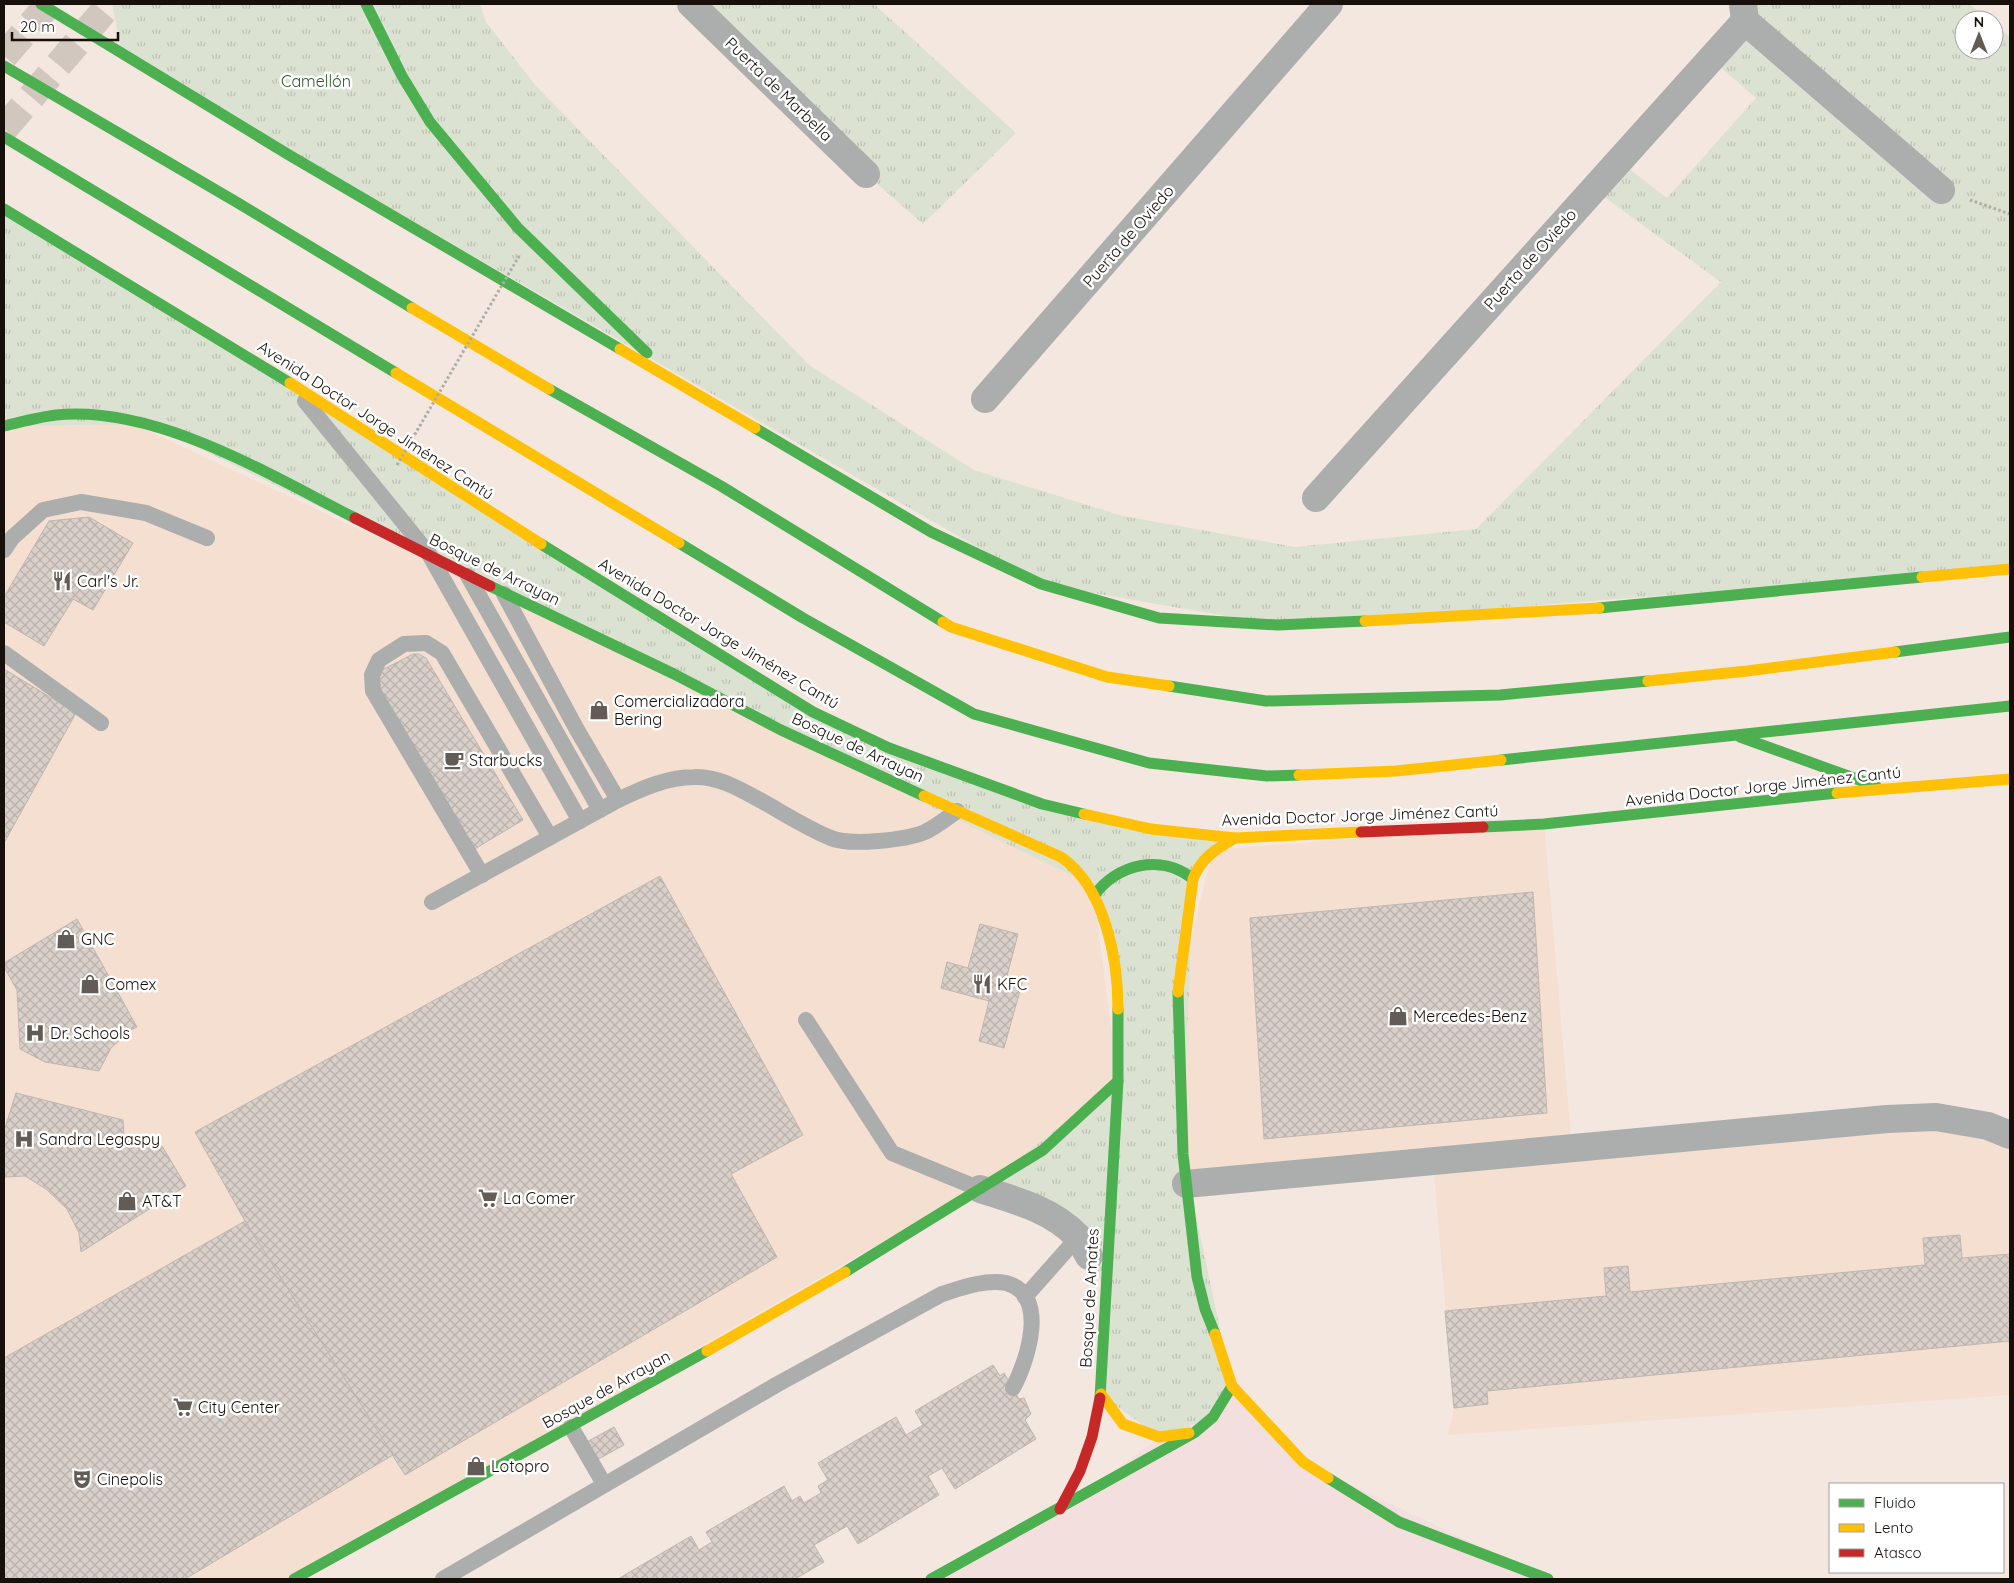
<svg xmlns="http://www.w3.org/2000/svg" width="2014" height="1583" font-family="Quicksand,sans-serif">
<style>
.built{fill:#f4dfd1}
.education{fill:#f3dfde}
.park{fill:url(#park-tufts)}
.building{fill:url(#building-cross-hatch);stroke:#bfb6b0}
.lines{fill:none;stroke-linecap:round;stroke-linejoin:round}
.secondary-tunnel{stroke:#d2c7bf;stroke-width:28;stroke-dasharray:28 14;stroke-linecap:butt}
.path{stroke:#acaca9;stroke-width:3;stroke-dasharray:2.5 2.5;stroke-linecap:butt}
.lane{stroke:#acadad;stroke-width:16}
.street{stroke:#acadad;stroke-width:28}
.fast{stroke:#4caf50;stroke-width:11}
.slow{stroke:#ffc107;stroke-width:11}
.jam{stroke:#c62828;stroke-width:11}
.path-bridge{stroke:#acaca9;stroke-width:3;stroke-dasharray:2.5 2.5;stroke-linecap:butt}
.labels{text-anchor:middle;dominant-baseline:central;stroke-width:5;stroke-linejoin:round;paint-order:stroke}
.park-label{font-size:16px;fill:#2f5b2c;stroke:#fff}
.street-label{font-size:16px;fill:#160f0a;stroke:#fff}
.poi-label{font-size:16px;fill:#160f0a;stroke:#fff;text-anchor:start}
</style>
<defs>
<pattern id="park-tufts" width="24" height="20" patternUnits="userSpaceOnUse" patternTransform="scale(1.25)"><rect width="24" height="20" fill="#dce2d2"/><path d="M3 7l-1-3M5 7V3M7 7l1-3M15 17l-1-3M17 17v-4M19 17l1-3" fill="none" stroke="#bcc1b3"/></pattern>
<pattern id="building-cross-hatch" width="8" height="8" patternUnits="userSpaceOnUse" patternTransform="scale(1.25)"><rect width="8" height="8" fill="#dad0ca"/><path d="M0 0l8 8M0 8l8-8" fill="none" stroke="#bab1ac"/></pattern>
</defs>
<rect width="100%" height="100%" fill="#f3e7df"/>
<g class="built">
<polygon points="121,418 1061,857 1094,896 1118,1081 1043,1150 294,1579 4,1579 4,426"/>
<polygon points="1544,824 1572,1149 1887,1119 2010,1135 2010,1395 1448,1435 1454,1408 1433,1161 1186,1184 1177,997 1213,850"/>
</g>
<polygon class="education" points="1232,1386 1303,1462 1548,1579 931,1579 1060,1509"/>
<g class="park">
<polygon points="112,4 480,4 486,22 536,86 809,365 974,470 1123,516 1295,547 1476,529 1721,282 1593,189 1619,161 1667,198 1756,98 1711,59 1743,4 1969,4 1989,20 1964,20 1964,50 1994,50 1994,24 2010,37 2010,569 1278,625 1041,584 122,53"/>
<polygon points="691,4 874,4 1016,133 923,224 866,174"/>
<polygon points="4,209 813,712 1042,804 1235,838 1193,879 1183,1154 1232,1386 1213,1417 1159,1437 1101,1394 1105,1289 1078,1237 980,1189 1118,1081 1118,988 1087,883 150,424 4,426"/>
</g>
<g class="building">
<polygon points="89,517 133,543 93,610 73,599 44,646 4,622 4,597 49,521"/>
<polygon points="413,654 419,654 426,658 523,820 473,850 380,691 378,678 382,670"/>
<polygon points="4,669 76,713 4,843"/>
<polygon points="660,876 803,1135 731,1174 777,1257 405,1475 245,1221 195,1132"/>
<polygon points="1533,892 1547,1113 1264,1139 1250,918"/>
<polygon points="77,919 137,1027 131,1030 111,1048 99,1071 45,1062 20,1049 17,990 4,967 4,963"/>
<polygon points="980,924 1018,934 1007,976 1023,980 1004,1048 979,1041 989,1001 941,988 947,962 968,968"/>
<polygon points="16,1093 123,1120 124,1135 139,1141 162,1146 186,1186 81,1252 79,1233 67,1209 46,1189 25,1176 4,1177 4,1131"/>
<polygon points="245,1221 393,1455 185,1579 4,1579 4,1358"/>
<polygon points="1960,1235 1962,1258 2010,1254 2010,1341 1487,1391 1488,1404 1454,1408 1445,1311 1606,1296 1604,1268 1628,1266 1630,1292 1925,1265 1923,1238"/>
<polygon points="993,1365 1000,1376 1004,1373 1019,1399 1024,1398 1031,1414 1025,1420 1036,1439 955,1489 942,1468 928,1476 939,1495 858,1544 847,1526 814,1545 824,1562 795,1579 618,1579 691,1536 699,1550 712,1542 706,1532 784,1486 792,1501 800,1496 804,1503 821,1493 818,1486 828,1480 818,1463 896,1417 906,1435 923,1425 915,1411"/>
<polygon points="614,1427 624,1445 593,1462 583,1444"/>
</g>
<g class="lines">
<g class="secondary-tunnel">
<polyline points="4,56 49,4"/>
<polyline points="4,129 110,4"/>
</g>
<polyline class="path" points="1970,200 2010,214"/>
<g class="lane">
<polyline points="305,401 429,554 580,821"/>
<polyline points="4,550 12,538 43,510 81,502 146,513 207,538"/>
<polyline points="468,576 600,810"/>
<polyline points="504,594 576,728 618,800"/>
<polyline points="4,653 101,723"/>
<polyline points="482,875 373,691 372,675 379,660 404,644 426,643 442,653 550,837"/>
<path d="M 432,902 L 618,800 C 641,789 667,777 694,777 C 717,776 738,788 758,799 C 782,812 806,828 831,838 C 850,846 906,840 925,832 C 936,827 947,818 957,811"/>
<polyline points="806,1020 892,1153 980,1189"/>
<polyline points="1025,1297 1078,1237"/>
<polyline points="571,1427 604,1484"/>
<path d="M 443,1579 L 776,1385 L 942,1294 C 961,1288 985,1279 1006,1283 C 1050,1294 1027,1362 1013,1388"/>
</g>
<g class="street">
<polyline points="691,4 866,174"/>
<polyline points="1745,21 1941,190"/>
<polyline points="985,399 1329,4"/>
<polyline points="1316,498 1745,21 1743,4"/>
<polyline points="1186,1184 1887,1119 1936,1117 1988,1126 2010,1135"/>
<path d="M 980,1189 C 1014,1200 1051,1209 1077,1236 C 1082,1242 1085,1250 1089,1256"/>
</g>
<g class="fast">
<polyline points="41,4 289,155 620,349"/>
<polyline points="366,4 402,76 430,122 518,228 647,353"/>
<polyline points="4,66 238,203 412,308"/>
<polyline points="4,137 396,373"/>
<polyline points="4,209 290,383"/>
<polyline points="549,389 721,486 943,622"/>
<path d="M 4,426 C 21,422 39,417 56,415 C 156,405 268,474 355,518"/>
<polyline points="755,428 931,532 1041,584 1159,618 1278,625 1365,621"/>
<polyline points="679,543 803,618 974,714 1149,763 1267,776 1299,775"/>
<polyline points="541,544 813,712 889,748 1042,804 1084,814"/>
<polyline points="490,586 674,674 781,730 924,796"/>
<polyline points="1599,608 1922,577"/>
<polyline points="1895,652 2010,637"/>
<polyline points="1169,686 1266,701 1500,695 1648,681"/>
<polyline points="1740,737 1876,786"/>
<polyline points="1501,760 2010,706"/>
<polyline points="1483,827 1544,824 1837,793"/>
<path d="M 1094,896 C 1116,864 1162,853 1193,879"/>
<polyline points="1178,992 1183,1154 1197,1277 1205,1309 1215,1334"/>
<polyline points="845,1272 1043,1150 1118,1081"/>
<polyline points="1100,1398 1118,1081 1118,1009"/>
<polyline points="1328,1478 1399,1522 1548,1579"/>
<polyline points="294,1579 707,1351"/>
<polyline points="931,1579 1194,1433 1213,1417 1232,1386"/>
</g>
<g class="slow">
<polyline points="412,308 549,389"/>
<polyline points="620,349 755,428"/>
<polyline points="396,373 679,543"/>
<polyline points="290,383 541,544"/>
<polyline points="1922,577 2010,569"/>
<polyline points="1365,621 1599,608"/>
<polyline points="943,622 951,627 1107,677 1169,686"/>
<polyline points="1648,681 1747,671 1895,652"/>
<polyline points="1299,775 1396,771 1501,760"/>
<polyline points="1837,793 2010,779"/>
<path d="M 924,796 L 1061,857 C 1105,887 1118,959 1118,1009"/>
<polyline points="1084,814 1151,829 1235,838 1361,832"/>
<path d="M 1178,992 L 1193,879 C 1201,858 1216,849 1235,838"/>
<polyline points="1215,1334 1232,1386 1303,1462 1328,1478"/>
<polyline points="707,1351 845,1272"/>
<polyline points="1101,1394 1123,1424 1159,1437 1189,1433"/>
</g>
<g class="jam">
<polyline points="355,518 490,586"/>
<polyline points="1361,832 1483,827"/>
<polyline points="1060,1509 1080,1471 1092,1437 1100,1398"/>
</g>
<polyline class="path-bridge" points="397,465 519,256"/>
</g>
<defs>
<symbol id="restaurant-bare" viewBox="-9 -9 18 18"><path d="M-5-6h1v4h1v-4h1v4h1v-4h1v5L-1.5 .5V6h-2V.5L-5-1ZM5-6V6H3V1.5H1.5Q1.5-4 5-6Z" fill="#635b55" stroke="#fff" stroke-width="2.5" paint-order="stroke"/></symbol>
<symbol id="shop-bare" viewBox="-9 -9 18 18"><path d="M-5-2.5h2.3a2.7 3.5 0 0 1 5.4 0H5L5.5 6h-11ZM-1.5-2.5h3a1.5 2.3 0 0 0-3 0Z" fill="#635b55" stroke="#fff" stroke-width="2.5" paint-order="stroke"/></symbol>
<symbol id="cafe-bare" viewBox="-9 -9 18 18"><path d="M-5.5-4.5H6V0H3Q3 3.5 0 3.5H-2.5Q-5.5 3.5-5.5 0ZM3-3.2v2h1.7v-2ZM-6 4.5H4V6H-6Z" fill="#635b55" stroke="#fff" stroke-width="2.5" paint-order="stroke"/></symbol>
<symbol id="hospital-bare" viewBox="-9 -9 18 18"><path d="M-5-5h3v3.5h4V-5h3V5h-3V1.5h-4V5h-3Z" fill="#635b55" stroke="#fff" stroke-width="2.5" paint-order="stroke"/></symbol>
<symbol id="supermarket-bare" viewBox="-9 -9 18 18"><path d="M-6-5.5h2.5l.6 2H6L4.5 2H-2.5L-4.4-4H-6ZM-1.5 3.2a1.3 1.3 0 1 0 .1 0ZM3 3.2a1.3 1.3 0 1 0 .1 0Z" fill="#635b55" stroke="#fff" stroke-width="2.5" paint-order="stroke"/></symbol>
<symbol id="theatre-bare" viewBox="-9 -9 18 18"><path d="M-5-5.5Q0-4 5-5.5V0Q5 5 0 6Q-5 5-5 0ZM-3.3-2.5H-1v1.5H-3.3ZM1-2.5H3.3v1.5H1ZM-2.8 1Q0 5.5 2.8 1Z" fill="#635b55" stroke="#fff" stroke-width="2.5" paint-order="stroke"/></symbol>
</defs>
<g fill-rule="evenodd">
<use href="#restaurant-bare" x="48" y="567" width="28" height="28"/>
<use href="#shop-bare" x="585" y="696" width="28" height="28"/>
<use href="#cafe-bare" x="440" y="746" width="28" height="28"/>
<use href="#shop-bare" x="52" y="925" width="28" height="28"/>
<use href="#shop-bare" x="76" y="970" width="28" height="28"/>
<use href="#restaurant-bare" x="968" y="970" width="28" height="28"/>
<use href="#shop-bare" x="1384" y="1002" width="28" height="28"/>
<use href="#hospital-bare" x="21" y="1019" width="28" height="28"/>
<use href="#hospital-bare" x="10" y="1125" width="28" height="28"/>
<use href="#supermarket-bare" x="474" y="1184" width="28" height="28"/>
<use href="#shop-bare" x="113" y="1187" width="28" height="28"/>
<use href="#supermarket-bare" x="169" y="1393" width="28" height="28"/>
<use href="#shop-bare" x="462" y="1452" width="28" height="28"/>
<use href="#theatre-bare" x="68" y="1465" width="28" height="28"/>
</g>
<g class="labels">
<g class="park-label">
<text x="316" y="81">Camellón</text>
</g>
<g class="street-label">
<text transform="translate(779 89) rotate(44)">Puerta de Marbella</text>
<text transform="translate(1128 236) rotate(-49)">Puerta de Oviedo</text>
<text transform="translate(1530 259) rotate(-48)">Puerta de Oviedo</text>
<text transform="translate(376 420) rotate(33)">Avenida Doctor Jorge Jiménez Cantú</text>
<text transform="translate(495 569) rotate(26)">Bosque de Arrayan</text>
<text transform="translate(719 633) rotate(31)">Avenida Doctor Jorge Jiménez Cantú</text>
<text transform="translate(858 747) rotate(25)">Bosque de Arrayan</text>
<text transform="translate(1763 786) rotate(-6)">Avenida Doctor Jorge Jiménez Cantú</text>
<text transform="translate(1360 815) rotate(-2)">Avenida Doctor Jorge Jiménez Cantú</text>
<text transform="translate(1089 1298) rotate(-87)">Bosque de Amates</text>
<text transform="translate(606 1389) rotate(-29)">Bosque de Arrayan</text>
</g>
<g class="poi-label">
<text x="77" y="581">Carl's Jr.</text>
<text x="614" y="701">Comercializadora<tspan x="614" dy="18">Bering</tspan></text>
<text x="469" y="760">Starbucks</text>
<text x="81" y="939">GNC</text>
<text x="105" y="984">Comex</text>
<text x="997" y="984">KFC</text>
<text x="1413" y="1016">Mercedes-Benz</text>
<text x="50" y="1033">Dr. Schools</text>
<text x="39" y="1139">Sandra Legaspy</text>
<text x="503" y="1198">La Comer</text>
<text x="142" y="1201">AT&amp;T</text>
<text x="198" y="1407">City Center</text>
<text x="491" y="1466">Lotopro</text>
<text x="97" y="1479">Cinepolis</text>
</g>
</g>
<rect width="2014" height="1583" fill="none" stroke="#160f0a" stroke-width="10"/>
<rect x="1829" y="1483" width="175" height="90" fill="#ffffff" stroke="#a29f9d"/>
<rect x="1839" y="1499" width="25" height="8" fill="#4caf50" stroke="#a29f9d"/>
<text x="1874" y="1508" font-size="15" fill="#160f0a">Fluido</text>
<rect x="1839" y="1524" width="25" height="8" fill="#ffc107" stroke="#a29f9d"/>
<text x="1874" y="1533" font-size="15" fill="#160f0a">Lento</text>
<rect x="1839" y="1549" width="25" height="8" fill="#c62828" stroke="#a29f9d"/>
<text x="1874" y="1558" font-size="15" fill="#160f0a">Atasco</text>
<g transform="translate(1979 35)"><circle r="24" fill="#ffffff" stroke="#a29f9d"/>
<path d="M0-4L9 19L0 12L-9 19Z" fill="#635b55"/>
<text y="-8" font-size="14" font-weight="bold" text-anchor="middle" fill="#160f0a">N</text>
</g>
<path d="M12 32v8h106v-8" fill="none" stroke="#160f0a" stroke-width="2.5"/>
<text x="20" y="32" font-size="15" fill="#160f0a" stroke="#ffffff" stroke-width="4" paint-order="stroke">20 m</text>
</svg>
